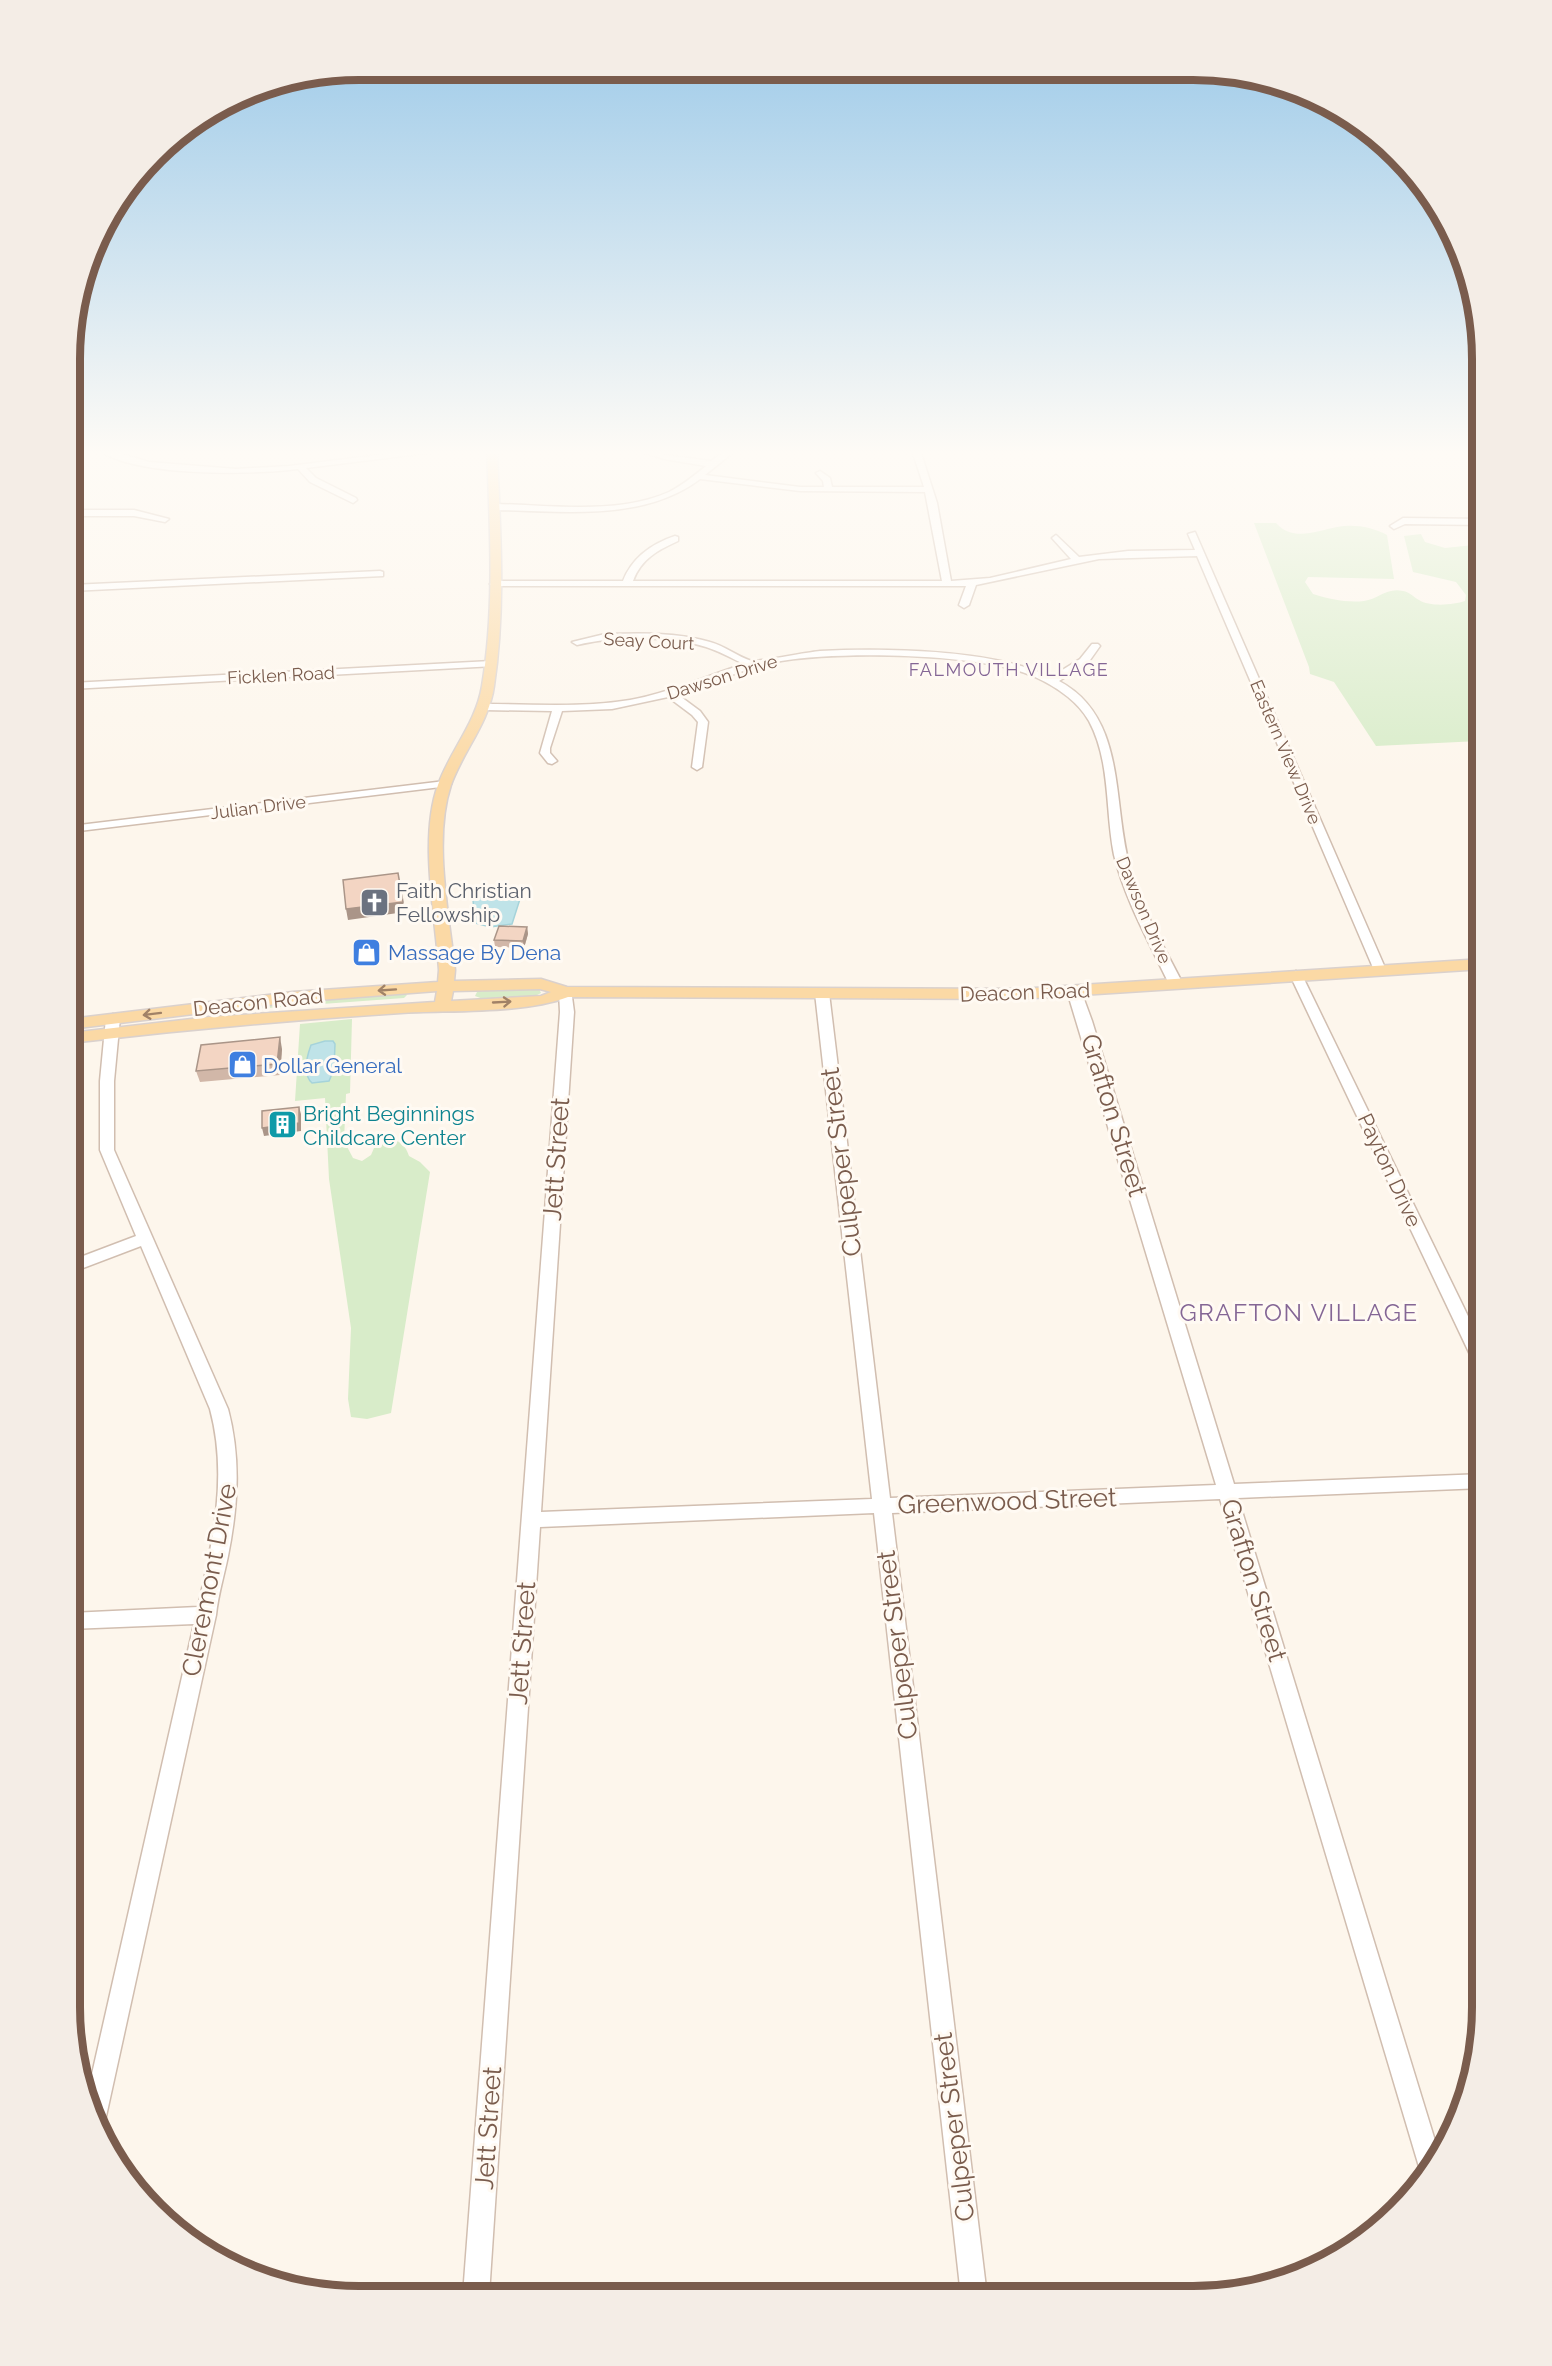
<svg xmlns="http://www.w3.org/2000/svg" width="1552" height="2366" font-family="Raleway,sans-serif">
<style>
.green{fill:#d8ecc9}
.water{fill:#bfe3e8;stroke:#a5d3da;stroke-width:1.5}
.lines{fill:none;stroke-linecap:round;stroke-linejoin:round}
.minor-casing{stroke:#d1beb0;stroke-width:3}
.major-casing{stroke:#dad1cd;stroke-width:3}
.minor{fill:#fff;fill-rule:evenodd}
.major{fill:#fbd9a5;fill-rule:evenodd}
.wall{fill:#d1b7a8}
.shaded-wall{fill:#aa9588}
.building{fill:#f3d5c3;stroke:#aa9588;stroke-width:1.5}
.oneway{stroke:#a18267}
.labels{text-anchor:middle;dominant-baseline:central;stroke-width:6;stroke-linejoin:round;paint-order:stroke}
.far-street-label{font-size:18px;fill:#7a5c4d;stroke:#fffaf3}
.far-neighbourhood-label{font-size:18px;letter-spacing:1.5px;fill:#846695;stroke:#fffaf3}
.worship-label{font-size:21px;fill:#5b616d;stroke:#fffaf3;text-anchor:start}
.shop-label{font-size:21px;fill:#366cbe;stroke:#fffaf3;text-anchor:start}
.street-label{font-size:21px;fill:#7a5c4d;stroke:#fffaf3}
.culture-label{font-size:21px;fill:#0d838f;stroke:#fffaf3;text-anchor:start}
.quarter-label{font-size:24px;letter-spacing:1.5px;fill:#846695;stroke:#fffaf3}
.near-street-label{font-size:26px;fill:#7a5c4d;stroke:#fffaf3}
.rim{fill:none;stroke:#7a5c4d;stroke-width:8}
</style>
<rect width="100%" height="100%" fill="#fdf6ec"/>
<g class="green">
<path d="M 1254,523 L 1276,523 C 1293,542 1316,531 1337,527 C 1354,524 1372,527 1387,535 L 1394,579 L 1308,577 L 1305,582 L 1313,594 C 1329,599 1347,603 1364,601 C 1378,599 1387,587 1403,591 C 1410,592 1413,597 1419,600 C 1430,607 1453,605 1465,601 L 1466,595 L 1456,582 L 1413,572 L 1404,536 L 1421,534 L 1425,542 L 1445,548 L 1483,544 L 1483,739 L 1479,741 L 1376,746 L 1334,682 L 1310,674 L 1309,667 Z"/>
<polygon points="539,989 541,993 535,996 483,999 475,996 478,990"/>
<polygon points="404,993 407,995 404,998 239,1010 305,1000"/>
<path d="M 352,1019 L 350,1093 L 346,1094 L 344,1141 L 353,1158 L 362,1161 L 371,1155 L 378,1139 C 393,1138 404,1140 409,1156 L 420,1162 L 430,1172 L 391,1413 L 367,1419 L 351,1417 L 348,1399 L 351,1328 L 329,1179 L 325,1098 L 295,1101 L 300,1024 Z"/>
</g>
<g class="water">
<polygon points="482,897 520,899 512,924 490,927 475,923 473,900"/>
<path d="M 325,1041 L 333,1041 L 335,1044 L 334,1069 L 329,1081 L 312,1083 C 302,1074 307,1056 311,1045 Z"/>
</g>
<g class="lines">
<defs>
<g id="minor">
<path d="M 99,450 L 109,450 L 149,462 L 236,469 L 289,466 L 419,450 L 439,450 L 435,452 L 306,468 L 316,478 L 356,498 L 357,500 L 353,503 L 310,482 L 298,469 C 254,475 134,477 99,450 Z"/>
<path d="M 637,450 L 648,450 L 665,455 L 711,461 L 727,450 L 736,450 L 705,475 L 800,487 L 824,487 L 823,481 L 816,473 L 820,471 L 830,478 L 832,487 L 924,487 L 912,450 L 920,450 L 937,503 L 951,581 L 990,578 L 1071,559 L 1052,538 L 1056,535 L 1079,557 L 1128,551 L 1195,550 L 1188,534 L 1195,532 L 1386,970 L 1385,973 L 1375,973 L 1374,970 L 1197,556 L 1099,559 L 976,585 L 969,605 L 964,608 L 959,605 L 966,586 L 492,586 L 490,584 L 495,581 L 623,581 C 632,558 651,544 675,536 L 678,537 L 678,541 C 658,550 641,559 633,581 L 942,581 L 925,492 L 800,491 L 700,479 C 643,522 563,511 496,510 L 492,507 L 496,504 C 551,505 617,515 669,492 C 683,485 695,475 706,466 L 664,459 Z"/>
<polygon points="1422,450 1481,450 1477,452 1426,452"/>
<polygon points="71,510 134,510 169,519 165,522 134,516 71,516"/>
<polygon points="1403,518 1483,519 1483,525 1405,524 1394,529 1390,526"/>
<polygon points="380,571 383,572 383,576 71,591 71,585"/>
<path d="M 605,634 C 640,633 677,632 710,642 C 725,646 738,657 752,661 C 757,662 808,652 820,651 C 884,648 993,649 1051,677 L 1080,659 L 1092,644 L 1098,644 L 1100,646 L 1088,663 L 1059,681 C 1129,718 1111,807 1131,871 C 1143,911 1164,947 1183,984 L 1176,988 L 1169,984 C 1149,942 1125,900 1114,855 C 1105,811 1111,762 1089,721 C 1077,700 1055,686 1033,676 C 978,653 840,651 781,661 C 745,668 711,683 677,694 L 700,711 L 708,722 L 702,767 L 697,770 L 692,767 L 698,722 L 692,715 L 668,697 L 612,709 L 562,711 L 550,748 L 550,753 L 557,761 L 552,764 L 548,763 L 540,753 L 552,711 L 483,710 L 478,707 L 483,704 C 532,704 581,708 630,700 C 669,693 706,676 744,664 C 731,658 719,651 706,647 C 667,635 616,636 577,645 L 572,642 Z"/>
<polygon points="491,661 495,662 495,666 71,689 71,683"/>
<polygon points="445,781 451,784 449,786 71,832 71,826"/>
<polygon points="1296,971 1302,975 1483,1347 1483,1371 1477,1370 1475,1365 1290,975"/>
<polygon points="1074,987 1081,991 1092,1021 1234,1484 1483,1474 1483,1488 1238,1498 1440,2157 1434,2169 1423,2180 1220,1499 892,1513 987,2296 961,2296 874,1513 540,1527 489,2295 463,2295 560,1012 559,992 561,989 571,989 574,1012 541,1512 872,1499 815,993 822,989 829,993 890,1498 1216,1485 1067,991"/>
<path d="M 113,1014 L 120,1018 L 114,1081 L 114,1150 L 228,1409 C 241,1458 238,1506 228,1556 C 224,1576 218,1595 216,1615 L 105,2121 L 101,2129 L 98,2131 L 91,2119 L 87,2096 L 194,1624 L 70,1629 L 70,1613 L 198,1607 C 213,1541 228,1476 210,1409 L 141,1246 L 70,1273 L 70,1261 L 136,1236 L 100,1150 L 100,1081 L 106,1018 Z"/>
</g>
<path id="major" d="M 487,450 L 497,450 C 500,528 506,608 494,686 C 489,723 463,751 451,785 C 433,839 449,914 455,970 L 454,981 L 541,979 L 567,987 L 1019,989 L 1483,959 L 1483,969 L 1019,999 L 568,997 C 523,1014 451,1010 401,1013 C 291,1020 181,1030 70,1043 L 70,1033 L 209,1017 L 435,1002 L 437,991 L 293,1002 L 70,1029 L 70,1019 L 293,992 L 438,982 L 439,970 C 435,914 419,838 438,785 C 450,751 476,723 482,686 C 495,608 490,528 487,450 ZM 540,989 L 551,992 L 541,996 L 451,1001 L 453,991 Z"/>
</defs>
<use href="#minor" class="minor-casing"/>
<use href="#major" class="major-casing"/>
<use href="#minor" class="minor"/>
<use href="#major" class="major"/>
</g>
<g class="wall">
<polygon points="527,927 528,934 524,948 495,947 494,940"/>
<polygon points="282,1049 280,1075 200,1082 196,1071"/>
</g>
<g class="shaded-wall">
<polygon points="398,873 405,912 348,920 346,909"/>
<polygon points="527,927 528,934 524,948 523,941"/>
<polygon points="280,1037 282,1049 280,1075 277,1064"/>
<polygon points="299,1107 301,1114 301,1131 264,1136 262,1128"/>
</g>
<g class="building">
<polygon points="398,873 403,902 346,909 343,880"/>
<polygon points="499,926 527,927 523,941 494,940"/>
<polygon points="280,1037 277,1064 196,1071 201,1045"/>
<polygon points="299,1107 299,1123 262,1128 262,1111"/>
</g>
<defs><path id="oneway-shaft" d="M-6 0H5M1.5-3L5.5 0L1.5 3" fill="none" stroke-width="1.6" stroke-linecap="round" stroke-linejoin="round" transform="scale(1.5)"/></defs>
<g class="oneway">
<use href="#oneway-shaft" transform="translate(387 990) rotate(176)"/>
<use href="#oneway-shaft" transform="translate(502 1002) rotate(-3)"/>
<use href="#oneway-shaft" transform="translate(152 1014) rotate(173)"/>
</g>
<linearGradient id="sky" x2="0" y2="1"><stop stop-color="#97c7e8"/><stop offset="0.58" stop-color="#fefbf6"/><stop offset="1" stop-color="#fefbf6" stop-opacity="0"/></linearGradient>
<rect width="1552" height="781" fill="url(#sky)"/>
<defs>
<symbol id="church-square" viewBox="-11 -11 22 22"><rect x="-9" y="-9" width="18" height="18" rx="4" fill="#6b7280" stroke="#fffaf3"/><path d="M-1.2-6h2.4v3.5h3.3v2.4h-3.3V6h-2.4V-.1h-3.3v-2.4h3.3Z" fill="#fff"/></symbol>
<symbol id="shop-square" viewBox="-11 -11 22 22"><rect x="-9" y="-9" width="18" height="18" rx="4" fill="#3f7fe0" stroke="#fffaf3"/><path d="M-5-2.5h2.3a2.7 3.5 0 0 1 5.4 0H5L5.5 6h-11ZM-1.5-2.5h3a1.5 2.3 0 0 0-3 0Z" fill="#fff"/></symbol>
<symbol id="building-square" viewBox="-11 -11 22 22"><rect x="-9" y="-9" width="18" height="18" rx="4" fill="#0f9aa8" stroke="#fffaf3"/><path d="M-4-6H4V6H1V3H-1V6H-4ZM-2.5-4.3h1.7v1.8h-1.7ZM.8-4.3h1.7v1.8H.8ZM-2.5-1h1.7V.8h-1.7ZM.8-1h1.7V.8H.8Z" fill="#fff"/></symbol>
</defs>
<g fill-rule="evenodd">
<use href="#church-square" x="358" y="886" width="33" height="33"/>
<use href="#shop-square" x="350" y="936" width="33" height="33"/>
<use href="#shop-square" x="226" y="1048" width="33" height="33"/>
<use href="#building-square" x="266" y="1108" width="33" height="33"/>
</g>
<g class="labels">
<g class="far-street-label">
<text transform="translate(649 641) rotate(3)">Seay Court</text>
<text transform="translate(281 675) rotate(-3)">Ficklen Road</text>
<text transform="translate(722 677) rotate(-17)">Dawson Drive</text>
<text transform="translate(1286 752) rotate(67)">Eastern View Drive</text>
<text transform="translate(258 807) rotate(-7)">Julian Drive</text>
<text transform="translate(1144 910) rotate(67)">Dawson Drive</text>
</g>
<g class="far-neighbourhood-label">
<text x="1009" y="669">FALMOUTH VILLAGE</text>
</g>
<g class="worship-label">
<text x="396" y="890">Faith Christian<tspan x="396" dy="24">Fellowship</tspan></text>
</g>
<g class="shop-label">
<text x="388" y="952">Massage By Dena</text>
<text x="263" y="1065">Dollar General</text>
</g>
<g class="street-label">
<text transform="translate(1025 992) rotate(-2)">Deacon Road</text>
<text transform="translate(258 1002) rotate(-6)">Deacon Road</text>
<text transform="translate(1390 1170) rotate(65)">Payton Drive</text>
</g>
<g class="culture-label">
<text x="303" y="1113">Bright Beginnings<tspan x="303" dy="24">Childcare Center</tspan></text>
</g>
<g class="quarter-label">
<text x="1299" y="1312">GRAFTON VILLAGE</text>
</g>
<g class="near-street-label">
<text transform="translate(1114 1115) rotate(73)">Grafton Street</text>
<text transform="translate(556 1159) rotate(-86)">Jett Street</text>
<text transform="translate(841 1162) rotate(-97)">Culpeper Street</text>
<text transform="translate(1007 1501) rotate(-2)">Greenwood Street</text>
<text transform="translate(209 1580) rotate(-79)">Cleremont Drive</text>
<text transform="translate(1254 1580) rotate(73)">Grafton Street</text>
<text transform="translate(522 1643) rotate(-86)">Jett Street</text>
<text transform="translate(897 1645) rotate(-97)">Culpeper Street</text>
<text transform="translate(954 2127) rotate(-97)">Culpeper Street</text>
<text transform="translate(488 2128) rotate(-86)">Jett Street</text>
</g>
</g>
<path d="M0 0H1552V2366H0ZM359 80H1193A279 279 0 0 1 1472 359V2007A279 279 0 0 1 1193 2286H359A279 279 0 0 1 80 2007V359A279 279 0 0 1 359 80Z" fill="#f4ede6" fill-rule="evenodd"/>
<path class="rim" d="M359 80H1193A279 279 0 0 1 1472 359V2007A279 279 0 0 1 1193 2286H359A279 279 0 0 1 80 2007V359A279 279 0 0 1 359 80Z"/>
</svg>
